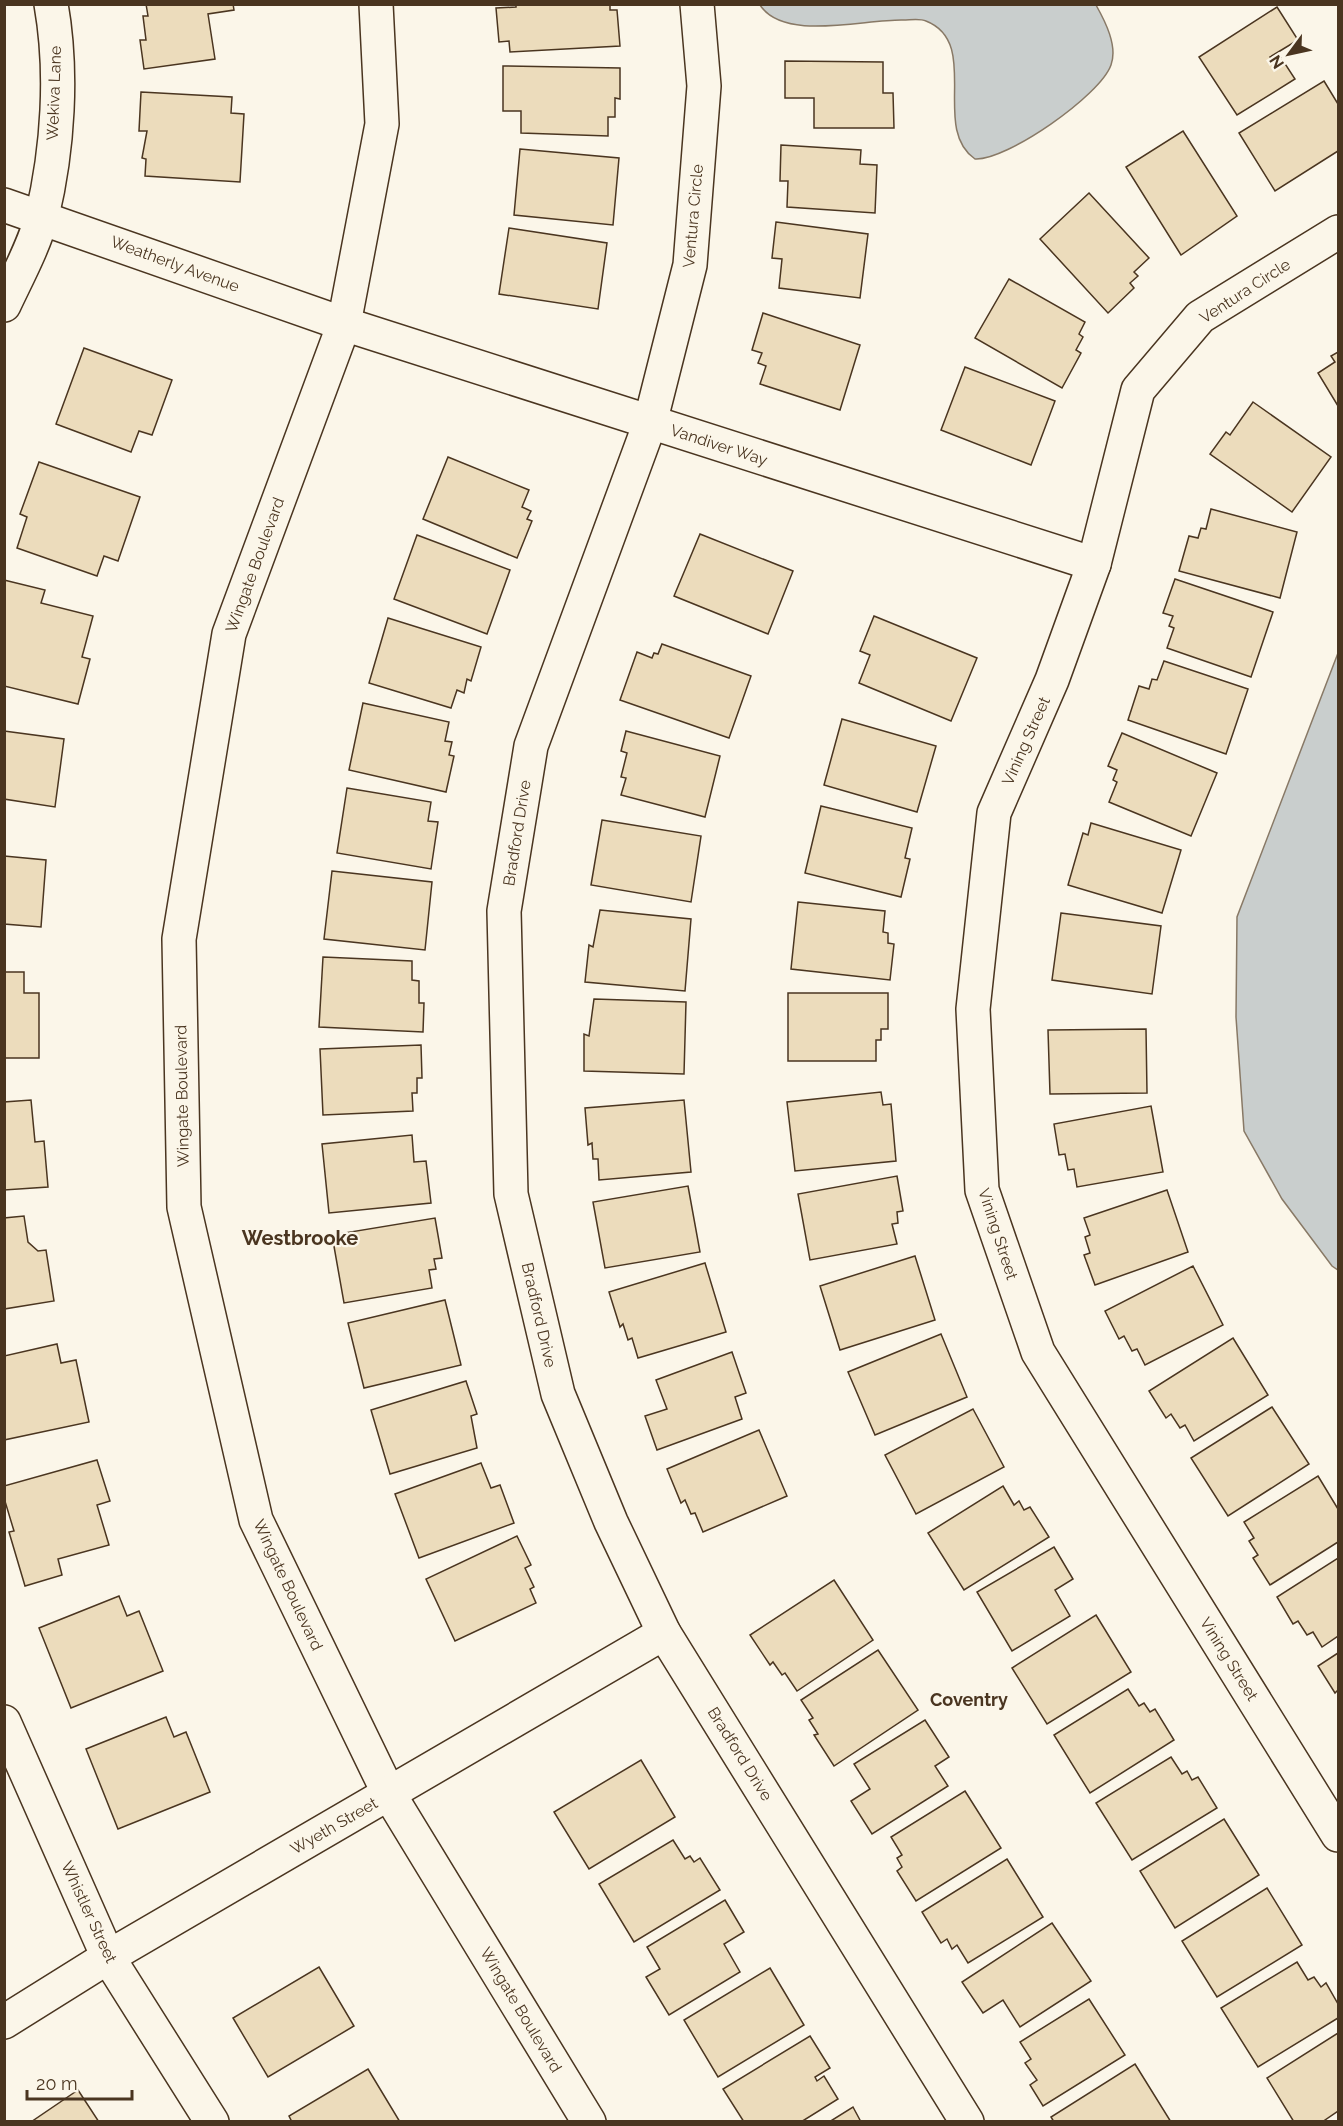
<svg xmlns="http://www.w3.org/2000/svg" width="1343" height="2126" font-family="Raleway,sans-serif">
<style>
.water{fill:#c9cecd;stroke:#887966;stroke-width:1.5}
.building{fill:#ecdcbc;stroke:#4a3520;stroke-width:1.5}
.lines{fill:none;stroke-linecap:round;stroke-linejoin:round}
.minor-casing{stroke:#4a3520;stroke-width:36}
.minor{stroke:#fbf6e9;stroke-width:33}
.labels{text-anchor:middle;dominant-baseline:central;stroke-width:4.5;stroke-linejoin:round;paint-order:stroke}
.street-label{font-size:16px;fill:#4a3520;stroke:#fbf6e9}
.neighbourhood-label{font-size:18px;font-weight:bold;fill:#4a3520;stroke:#fbf6e9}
.quarter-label{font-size:20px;font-weight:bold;fill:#4a3520;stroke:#fbf6e9}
</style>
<rect width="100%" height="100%" fill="#fbf6e9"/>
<g class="water">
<path d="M 760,5 L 1096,5 C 1105,21 1118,46 1111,65 C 1100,96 1006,161 975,159 C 930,128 982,43 926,21 C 920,18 910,20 903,20 C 864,19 784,42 760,5 Z"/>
<polygon points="1338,653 1338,1270 1332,1266 1282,1199 1244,1131 1236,1017 1237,917"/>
</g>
<g class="building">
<polygon points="146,4 233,4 234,10 208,14 215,59 144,69 140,40 146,40 143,16 148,16"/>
<polygon points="516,4 610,4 610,10 617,10 620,46 510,52 509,41 499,42 496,8 516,7"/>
<polygon points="1277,7 1298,40 1270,57 1273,61 1280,56 1295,79 1237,115 1199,57"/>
<polygon points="785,61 883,62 883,93 893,93 894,128 814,128 814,98 785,98"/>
<polygon points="503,66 620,68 620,99 615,98 615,117 608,117 608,136 521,133 521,111 503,111"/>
<polygon points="1324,81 1338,104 1338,151 1275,191 1239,133"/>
<polygon points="141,92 232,97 231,113 244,114 240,182 145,176 146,159 142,158 147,131 139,131"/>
<polygon points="1183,131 1237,216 1181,255 1126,167"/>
<polygon points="781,145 861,150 860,164 877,165 875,213 787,207 788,181 780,181"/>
<polygon points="520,149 619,158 613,225 514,215"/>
<polygon points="1089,193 1149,258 1134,272 1138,276 1130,283 1134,288 1108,313 1040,239"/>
<polygon points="776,222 868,234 860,298 779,288 782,259 772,258"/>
<polygon points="509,228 607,243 598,309 499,294"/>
<polygon points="1009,279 1085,322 1079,334 1083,337 1076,350 1081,353 1062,388 975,338"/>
<polygon points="763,313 860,345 840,410 760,384 766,366 758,363 762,353 752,350"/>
<polygon points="84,348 172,380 152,435 139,431 131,452 56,424"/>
<polygon points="1338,352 1338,406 1318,373 1335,362 1331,356"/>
<polygon points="965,367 1055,401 1031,465 941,430"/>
<polygon points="1253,402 1331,457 1292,512 1210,454 1226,432 1230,435"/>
<polygon points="448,457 529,490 522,507 531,511 527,519 532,521 517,558 423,519"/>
<polygon points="39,462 140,497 118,561 104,556 97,576 17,548 27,517 20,514"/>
<polygon points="1211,509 1297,532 1280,598 1179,571 1189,536 1198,538 1201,528 1206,529"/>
<polygon points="700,534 793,571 768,634 674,596"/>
<polygon points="417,535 510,570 487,634 394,599"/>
<polygon points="1175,579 1273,612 1251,677 1167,648 1174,628 1169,626 1173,616 1163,613"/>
<polygon points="4,580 45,590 41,603 93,616 82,657 90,659 78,704 4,686"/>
<polygon points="874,616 977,658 951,721 859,683 870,655 860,651"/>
<polygon points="388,618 481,647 471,681 467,679 464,693 457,690 451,708 369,683"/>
<polygon points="662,644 751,676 729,738 620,700 637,652 652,658 654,653 658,654"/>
<polygon points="1164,661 1248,689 1226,754 1128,720 1139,686 1149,689 1152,679 1157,680"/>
<polygon points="363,703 449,722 445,741 452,742 449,755 454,756 446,792 349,770"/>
<polygon points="842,719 936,746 917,812 824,785"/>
<polygon points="4,731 64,739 55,807 4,799"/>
<polygon points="626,731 720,756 705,817 621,795 626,778 621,777 627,753 621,751"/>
<polygon points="1122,733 1217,773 1191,836 1109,802 1117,782 1113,780 1117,770 1108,766"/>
<polygon points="347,788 431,802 428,821 438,822 431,869 337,853"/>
<polygon points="821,806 912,828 905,858 910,859 901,897 805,873"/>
<polygon points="602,820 701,836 691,902 591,885"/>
<polygon points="1091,823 1181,850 1162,913 1068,885 1083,833 1088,835"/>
<polygon points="4,856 46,860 41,927 4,924"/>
<polygon points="332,871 432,882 425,950 324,939"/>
<polygon points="798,902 885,911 883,932 888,933 888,943 894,944 890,980 791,969"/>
<polygon points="600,910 691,919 685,991 585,982 589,945 593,947"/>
<polygon points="1061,913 1161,926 1152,994 1052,980"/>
<polygon points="323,957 412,961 412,980 419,981 419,1003 424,1003 423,1032 319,1027"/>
<polygon points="4,972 24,972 24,993 39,993 39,1058 4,1058"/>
<polygon points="788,993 888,993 888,1029 881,1029 881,1040 876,1040 876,1061 788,1061"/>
<polygon points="594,999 686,1002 684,1074 584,1071 584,1034 589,1036"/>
<polygon points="1146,1029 1147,1093 1050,1094 1048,1030"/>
<polygon points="421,1045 422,1078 417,1078 417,1093 412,1093 413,1111 323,1115 320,1049"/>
<polygon points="881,1092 883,1105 891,1104 896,1161 795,1171 787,1102"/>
<polygon points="31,1100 35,1142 44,1141 48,1187 4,1190 4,1102"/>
<polygon points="684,1100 691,1172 599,1180 598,1159 593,1159 592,1143 588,1145 585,1108"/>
<polygon points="1151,1106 1163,1172 1077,1187 1074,1169 1068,1170 1065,1154 1059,1155 1054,1124"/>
<polygon points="412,1135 414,1162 426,1161 431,1203 329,1213 322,1144"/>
<polygon points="897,1176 903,1211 897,1212 898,1223 892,1224 897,1244 810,1260 798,1194"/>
<polygon points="688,1186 700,1252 605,1268 593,1202"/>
<polygon points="1167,1190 1188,1252 1095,1285 1084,1255 1090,1253 1085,1237 1090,1235 1084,1218"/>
<polygon points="24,1216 28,1242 38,1251 46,1250 54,1301 4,1309 4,1218"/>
<polygon points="435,1218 442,1258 434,1259 436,1269 429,1270 432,1288 344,1303 332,1235"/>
<polygon points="915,1256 935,1320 840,1350 820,1286"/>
<polygon points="705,1263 726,1332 638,1358 632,1338 628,1340 623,1324 620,1327 609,1292"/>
<polygon points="1193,1266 1223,1325 1145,1365 1137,1349 1132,1351 1124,1336 1119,1339 1105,1311"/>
<polygon points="445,1300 461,1365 364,1388 348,1323"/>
<polygon points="941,1334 967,1397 875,1435 848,1372"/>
<polygon points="1233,1338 1268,1395 1194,1441 1185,1425 1180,1428 1171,1414 1166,1418 1149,1391"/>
<polygon points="57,1344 61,1363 76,1360 89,1422 4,1440 4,1356"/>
<polygon points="732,1352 746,1393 735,1397 742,1419 657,1450 645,1416 667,1409 656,1380"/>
<polygon points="466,1381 477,1414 471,1416 477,1448 390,1474 371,1410"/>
<polygon points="1272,1407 1309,1464 1228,1516 1191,1458"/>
<polygon points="973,1409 1004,1467 916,1514 885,1455"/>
<polygon points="759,1430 787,1496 703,1532 695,1513 691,1514 685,1500 681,1503 667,1469"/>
<polygon points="97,1460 110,1501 97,1505 109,1545 58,1559 62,1575 25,1586 9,1532 14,1531 4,1498 4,1486"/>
<polygon points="481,1463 491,1488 500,1485 514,1523 419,1558 395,1494"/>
<polygon points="1318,1476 1338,1509 1338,1542 1270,1585 1253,1558 1258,1555 1249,1541 1254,1538 1244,1522"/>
<polygon points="1003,1486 1014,1505 1019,1501 1024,1510 1030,1507 1049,1537 964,1590 928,1533"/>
<polygon points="517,1536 531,1565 525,1568 534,1587 530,1589 536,1603 455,1641 426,1579"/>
<polygon points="1054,1547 1073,1579 1055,1590 1070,1616 1012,1651 977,1592"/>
<polygon points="1338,1558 1338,1636 1322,1647 1313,1632 1307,1635 1298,1621 1293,1624 1277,1597"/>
<polygon points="834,1580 873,1640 797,1691 785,1673 782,1675 773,1662 770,1665 750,1635"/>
<polygon points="119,1596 127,1616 139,1611 163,1671 71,1708 39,1628"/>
<polygon points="1096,1615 1131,1672 1047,1724 1012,1668"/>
<polygon points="878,1650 918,1710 834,1766 814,1735 818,1734 809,1720 813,1718 801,1700"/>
<polygon points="1338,1653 1338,1690 1335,1693 1318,1666"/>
<polygon points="1128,1689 1139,1706 1144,1703 1150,1712 1155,1709 1174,1740 1090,1793 1054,1735"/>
<polygon points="166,1717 174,1737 186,1732 210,1792 118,1829 86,1749"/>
<polygon points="925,1720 949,1757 935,1766 948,1786 872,1834 851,1801 870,1789 854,1764"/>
<polygon points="1171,1757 1182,1774 1187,1771 1192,1780 1198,1777 1217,1808 1132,1860 1096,1803"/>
<polygon points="641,1760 675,1817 589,1869 554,1812"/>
<polygon points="965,1791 1001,1848 916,1901 897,1871 902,1867 897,1858 902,1855 891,1837"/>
<polygon points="1224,1819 1259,1875 1175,1928 1140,1871"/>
<polygon points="673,1840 685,1859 690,1856 694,1862 700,1858 720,1890 634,1942 599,1884"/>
<polygon points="1007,1859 1043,1917 968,1963 957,1945 952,1949 947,1939 941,1943 922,1912"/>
<polygon points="1267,1888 1302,1945 1217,1997 1182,1941"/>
<polygon points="725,1900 744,1932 724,1944 740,1972 669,2015 646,1977 660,1969 647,1947"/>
<polygon points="1052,1923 1091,1981 1020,2027 1003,2000 983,2013 962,1982"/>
<polygon points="1297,1962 1308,1980 1314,1977 1321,1987 1326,1983 1338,2004 1338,2018 1258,2067 1221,2008"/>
<polygon points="319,1967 354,2026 268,2077 233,2018"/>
<polygon points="770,1968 804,2025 718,2077 684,2020"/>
<polygon points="1089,1999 1125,2055 1043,2106 1030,2085 1037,2080 1025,2063 1031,2059 1020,2042"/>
<polygon points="1338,2033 1338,2111 1322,2122 1294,2122 1267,2078"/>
<polygon points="810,2036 830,2068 815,2077 817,2081 824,2076 838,2099 801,2122 744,2122 723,2089"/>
<polygon points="1135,2064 1171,2122 1054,2122 1051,2117"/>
<polygon points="368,2069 400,2122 292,2122 289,2116"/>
<polygon points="78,2090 99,2122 31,2122"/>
<polygon points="853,2107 861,2122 829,2122"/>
</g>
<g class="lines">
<defs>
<g id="minor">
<polyline points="376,4 382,124 344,324 229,634 179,939 184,1207 256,1520 389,1794 589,2122"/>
<polyline points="697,4 704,86 690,265 650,423 531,746 504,911 511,1194 558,1394 611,1522 664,1633 967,2122"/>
<polyline points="4,205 344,324 1094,564"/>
<polyline points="1338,232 1200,317 1138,390 1094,564 1052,680 994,813 973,1009 982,1190 1038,1352 1338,1835"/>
<path d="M 4,305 C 17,277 34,246 42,216 C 58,149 63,72 51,4"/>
<polyline points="4,1722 108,1957 212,2122"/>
<polyline points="4,2022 108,1957 664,1633"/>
</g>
</defs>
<use href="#minor" class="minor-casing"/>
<use href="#minor" class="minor"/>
</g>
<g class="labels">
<g class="street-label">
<text transform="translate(54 93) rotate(-88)">Wekiva Lane</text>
<text transform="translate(693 216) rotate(-85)">Ventura Circle</text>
<text transform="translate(175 264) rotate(20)">Weatherly Avenue</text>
<text transform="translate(1245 291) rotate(-33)">Ventura Circle</text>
<text transform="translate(719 445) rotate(18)">Vandiver Way</text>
<text transform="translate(255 565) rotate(-70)">Wingate Boulevard</text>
<text transform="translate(1026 741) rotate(-66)">Vining Street</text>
<text transform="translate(517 833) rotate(-81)">Bradford Drive</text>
<text transform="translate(182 1096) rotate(-91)">Wingate Boulevard</text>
<text transform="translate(998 1234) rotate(72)">Vining Street</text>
<text transform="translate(539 1315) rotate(77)">Bradford Drive</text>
<text transform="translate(288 1585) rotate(65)">Wingate Boulevard</text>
<text transform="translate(1229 1659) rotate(58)">Vining Street</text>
<text transform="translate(740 1754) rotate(58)">Bradford Drive</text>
<text transform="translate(334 1826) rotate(-30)">Wyeth Street</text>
<text transform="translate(89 1912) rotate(65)">Whistler Street</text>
<text transform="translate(521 2010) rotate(59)">Wingate Boulevard</text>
</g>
<g class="neighbourhood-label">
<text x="969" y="1699">Coventry</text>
</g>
<g class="quarter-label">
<text x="300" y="1238">Westbrooke</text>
</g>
</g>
<rect width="1343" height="2126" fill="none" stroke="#4a3520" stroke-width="12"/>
<g transform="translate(1289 54) rotate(237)" stroke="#fbf6e9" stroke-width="4.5" paint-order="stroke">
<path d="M0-4.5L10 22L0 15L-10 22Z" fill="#4a3520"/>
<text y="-9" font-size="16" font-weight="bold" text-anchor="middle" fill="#4a3520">N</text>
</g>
<path d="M27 2090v9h105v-9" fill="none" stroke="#4a3520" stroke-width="3"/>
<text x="36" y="2090" font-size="18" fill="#4a3520" stroke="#fbf6e9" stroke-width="4.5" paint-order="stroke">20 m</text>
</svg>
